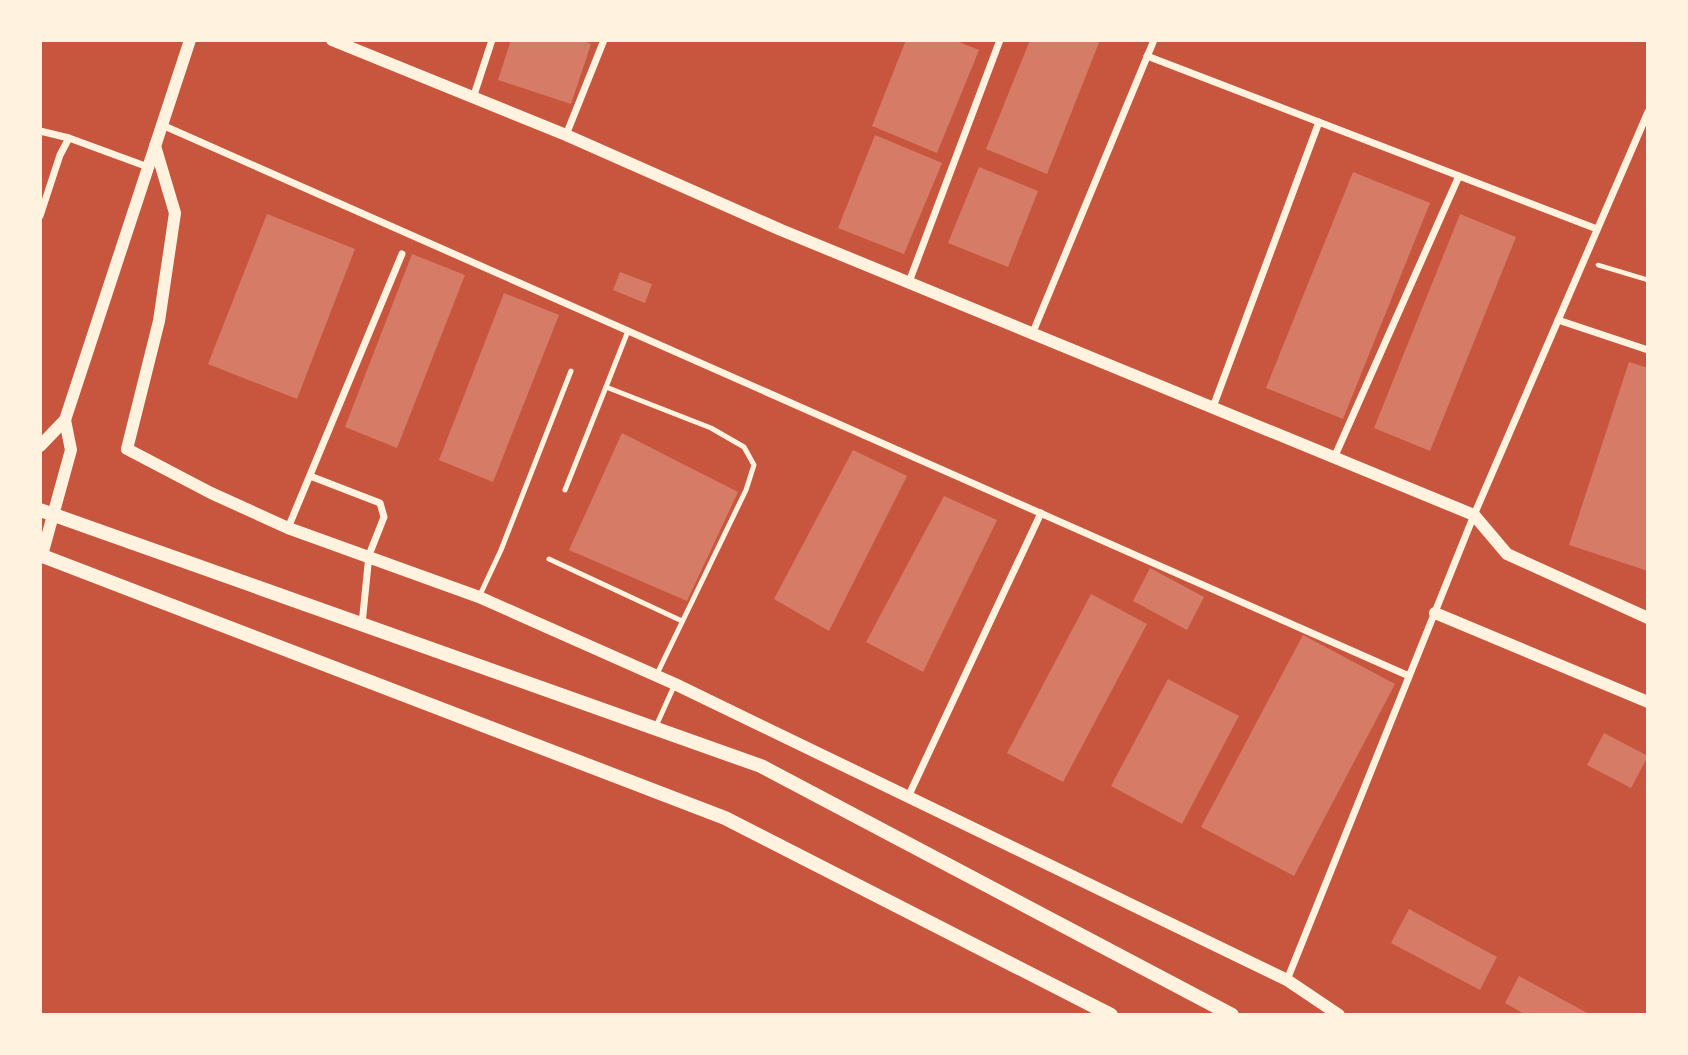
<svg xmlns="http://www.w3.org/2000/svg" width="1688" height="1055" font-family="'Work Sans',sans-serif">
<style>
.building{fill:#d67c66}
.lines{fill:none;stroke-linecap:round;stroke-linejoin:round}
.path{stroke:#fff3e0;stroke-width:4.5}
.service{stroke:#fff3e0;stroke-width:5}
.minor{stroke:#fff3e0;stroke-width:7}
.tertiary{stroke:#fff3e0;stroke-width:12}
.secondary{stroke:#fff3e0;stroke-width:14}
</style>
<rect width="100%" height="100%" fill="#c8553d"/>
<g class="building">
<polygon points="511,40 581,40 591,44 571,104 498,80"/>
<polygon points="906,40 954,40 979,50 937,153 872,126"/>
<polygon points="1030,40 1100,40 1047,174 986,149"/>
<polygon points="875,135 942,163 904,254 838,228"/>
<polygon points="979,167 1038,191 1008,267 948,243"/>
<polygon points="1353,172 1430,203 1343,419 1266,388"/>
<polygon points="267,214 355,249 297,399 208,364"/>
<polygon points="1460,214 1516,237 1430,451 1374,428"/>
<polygon points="412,254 465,275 397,448 345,427"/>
<polygon points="620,272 652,284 645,303 613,290"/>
<polygon points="504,293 559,315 493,482 439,460"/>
<polygon points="1629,362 1648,368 1648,571 1569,545"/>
<polygon points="622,433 738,492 687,601 569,550"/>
<polygon points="853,450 907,476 829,631 774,599"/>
<polygon points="944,496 997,520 923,672 866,642"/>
<polygon points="1150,568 1204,597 1187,630 1133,601"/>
<polygon points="1091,594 1147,624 1063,782 1007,753"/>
<polygon points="1303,635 1395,684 1294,876 1201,827"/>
<polygon points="1168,679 1239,716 1182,824 1111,786"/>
<polygon points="1604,733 1648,756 1631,788 1587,765"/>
<polygon points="1409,909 1497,957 1480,990 1391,943"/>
<polygon points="1519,976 1591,1015 1526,1015 1505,1003"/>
</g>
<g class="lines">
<polyline class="path" points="1598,265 1648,280"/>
<g class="service">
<polyline points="606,387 628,331"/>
<polyline points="565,490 606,387 711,428 744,447 754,465 746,490 656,676"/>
<polyline points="549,559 682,621"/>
<polyline points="479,597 501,550 571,371"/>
<polyline points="656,726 675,684"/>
</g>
<g class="minor">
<polyline points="1147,56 1597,229"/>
<polyline points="473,98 492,40"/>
<polyline points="162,125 1409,676"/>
<polyline points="40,131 69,138 148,167"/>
<polyline points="566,135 604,40"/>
<polyline points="40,216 60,155 69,138"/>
<polyline points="909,282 1000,40"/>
<polyline points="1558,320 1648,350"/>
<polyline points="1033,332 1154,40"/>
<polyline points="1213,407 1319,122"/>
<polyline points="1334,458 1459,176"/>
<polyline points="310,476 380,503 384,517 369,555 362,624"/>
<polyline points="288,528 402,254"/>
<polyline points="908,797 1041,513"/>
<polyline points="1287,980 1474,515 1648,112"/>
</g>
<g class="tertiary">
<polyline points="332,40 566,135 781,230 1474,515 1507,554 1648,618"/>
<polyline points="155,146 175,213 159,321 127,449 211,493 288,528 479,597 675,684 1287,980 1339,1015"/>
<polyline points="40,446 65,420 190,40"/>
<polyline points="42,555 71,450 65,420"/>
<polyline points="1435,613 1648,702"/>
</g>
<g class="secondary">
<polyline points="40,510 761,766 1232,1015"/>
<polyline points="40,555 725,818 1111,1015"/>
</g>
</g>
<rect width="1688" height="1055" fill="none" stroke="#fff3e0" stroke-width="84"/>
</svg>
